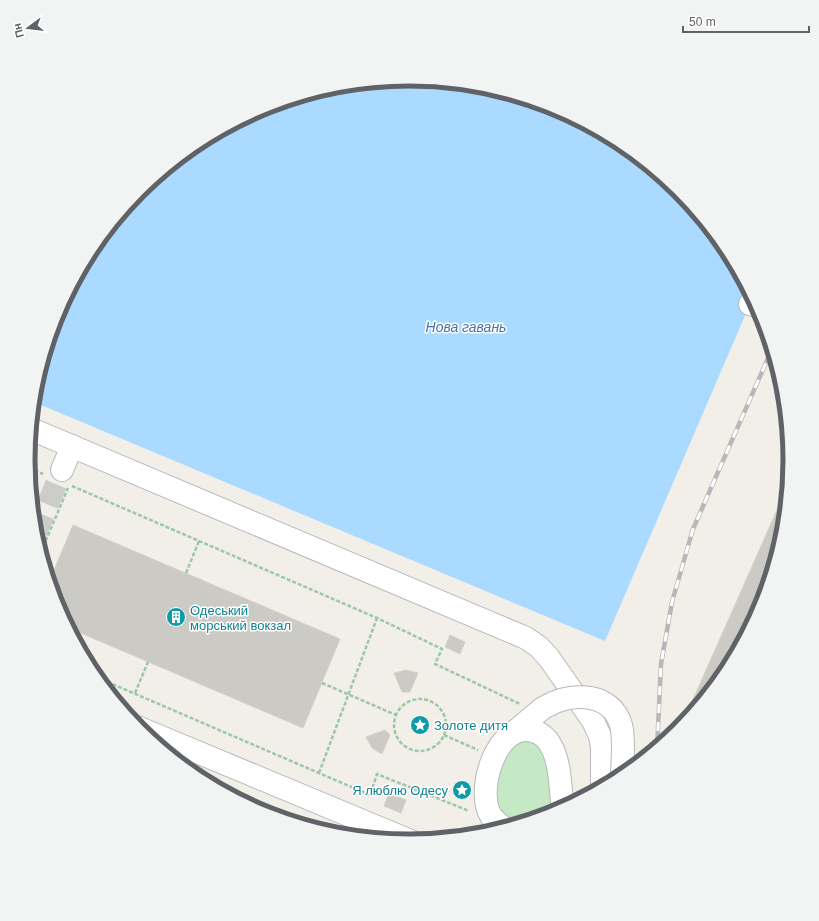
<svg xmlns="http://www.w3.org/2000/svg" width="819" height="921" font-family="Helvetica,sans-serif">
<style>
.green{fill:#c5e8c5}
.water{fill:#aadaff}
.building{fill:#cccac5;stroke:#d6d1c6}
.lines{fill:none;stroke-linecap:round;stroke-linejoin:round}
.minor-tunnel{stroke:#ccccc8;stroke-width:22;stroke-dasharray:22 11;stroke-linecap:butt}
.minor-casing{stroke:#b5b8bc;stroke-width:24}
.path{stroke:#9cc7a9;stroke-width:2.5;stroke-dasharray:4 2;stroke-linecap:butt}
.minor{stroke:#fff;stroke-width:22}
.rail-casing{stroke:#b6b7b8;stroke-width:4.5}
.rail{stroke:#fff;stroke-width:3;stroke-dasharray:9;stroke-linecap:butt}
.minor-bridge-casing{stroke:#b5b8bc;stroke-width:24;stroke-linecap:butt}
.minor-bridge{stroke:#fff;stroke-width:22}
.labels{text-anchor:middle;dominant-baseline:central;stroke-width:3;stroke-linejoin:round;paint-order:stroke}
.culture-label{font-size:13px;fill:#0d838f;stroke:#fff;text-anchor:start}
.water-label{font-size:14px;font-style:italic;fill:#4174aa;stroke:#fff}
.rim{fill:none;stroke:#5f6368;stroke-width:5}
</style>
<rect width="100%" height="100%" fill="#f1efe8"/>
<polygon class="green" points="524,736 545,748 555,813 512,826 495,809 500,758"/>
<g class="water">
<polygon points="410,79 484,86 556,108 622,143 679,191 727,249 753,297 605,641 34,402 35,386 57,314 92,248 140,191 198,143 264,108 335,86"/>
<polygon points="192,773 337,835 263,813 197,778"/>
</g>
<g class="building">
<polygon points="789,483 784,535 771,576 738,651 727,673 699,707 691,704"/>
<polygon points="73,525 340,639 303,728 69,628 57,606 49,582"/>
<polygon points="771,576 762,607 738,651"/>
<polygon points="450,635 465,642 460,654 445,647"/>
<polygon points="406,670 418,673 410,692 402,692 394,673"/>
<polygon points="385,730 390,735 382,754 372,748 366,737"/>
<polygon points="389,793 406,800 401,813 384,806"/>
</g>
<g class="lines">
<polyline class="minor-tunnel" points="35,535 62,470"/>
<defs>
<g id="minor">
<polyline points="750,304 758,306"/>
<polyline points="31,429 526,638 539,647 549,658 593,721 600,736 602,747 602,788"/>
<polyline points="62,470 72,446"/>
<polyline points="137,727 413,842"/>
<polyline points="512,734 543,708 549,705"/>
<path d="M 504,828 C 500,825 495,821 491,816 C 475,791 497,720 533,731 C 541,733 548,739 551,746 C 561,763 560,790 563,809"/>
</g>
</defs>
<use href="#minor" class="minor-casing"/>
<g class="path">
<polyline points="29,468 43,474"/>
<polyline points="72,486 377,618 442,649 435,664 520,704"/>
<polyline points="41,552 68,488"/>
<polyline points="186,573 199,541"/>
<polyline points="96,677 370,795 377,774 469,811"/>
<polyline points="322,683 396,715"/>
<polyline points="135,693 148,662"/>
<circle cx="420" cy="725" r="26"/>
<polyline points="444,735 478,750"/>
<polyline points="319,773 377,618"/>
</g>
<use href="#minor" class="minor"/>
<defs>
<polyline id="rail" points="657,749 661,664 672,602 693,529 772,349"/>
</defs>
<use href="#rail" class="rail-casing"/>
<use href="#rail" class="rail"/>
<defs>
<path id="minor-bridge" d="M 549,705 C 574,692 612,693 621,725 C 625,741 622,761 622,777"/>
</defs>
<use href="#minor-bridge" class="minor-bridge-casing"/>
<use href="#minor-bridge" class="minor-bridge"/>
</g>
<defs>
<symbol id="building-disc" viewBox="-11 -11 22 22"><circle r="9.5" fill="#0f9aa8" stroke="#fff"/><path d="M-4-6H4V6H1V3H-1V6H-4ZM-2.5-4.3h1.7v1.8h-1.7ZM.8-4.3h1.7v1.8H.8ZM-2.5-1h1.7V.8h-1.7ZM.8-1h1.7V.8H.8Z" fill="#fff"/></symbol>
<symbol id="sight-disc" viewBox="-11 -11 22 22"><circle r="9.5" fill="#0f9aa8" stroke="#fff"/><path d="M0-6L1.8-2.2L6-1.7L2.9 1.2L3.7 5.4L0 3.3L-3.7 5.4L-2.9 1.2L-6-1.7L-1.8-2.2Z" fill="#fff"/></symbol>
</defs>
<g fill-rule="evenodd">
<use href="#building-disc" x="165" y="606" width="22" height="22"/>
<use href="#sight-disc" x="409" y="714" width="22" height="22"/>
<use href="#sight-disc" x="451" y="779" width="22" height="22"/>
</g>
<g class="labels">
<g class="culture-label">
<text x="190" y="610">Одеський<tspan x="190" dy="15">морський вокзал</tspan></text>
<text x="434" y="725">Золоте дитя</text>
<text x="448" y="790" text-anchor="end">Я люблю Одесу</text>
</g>
<g class="water-label">
<text x="466" y="327">Нова гавань</text>
</g>
</g>
<path d="M0 0H819V921H0ZM35 460a374 374 0 1 1 748 0a374 374 0 1 1-748 0Z" fill="#f2f3f3" fill-rule="evenodd"/>
<path class="rim" d="M35 460a374 374 0 1 1 748 0a374 374 0 1 1-748 0Z"/>
<g transform="translate(28 28) rotate(255)" stroke="#ffffff" stroke-width="3" paint-order="stroke">
<path d="M0-3L7 15L0 10L-7 15Z" fill="#5f6368"/>
<text y="-6" font-size="11" font-weight="bold" text-anchor="middle" fill="#5f6368">Пн</text>
</g>
<path d="M683 26v6h126v-6" fill="none" stroke="#5f6368" stroke-width="2"/>
<text x="689" y="26" font-size="12" fill="#5f6368" stroke="#ffffff" stroke-width="3" paint-order="stroke">50 m</text>
</svg>
